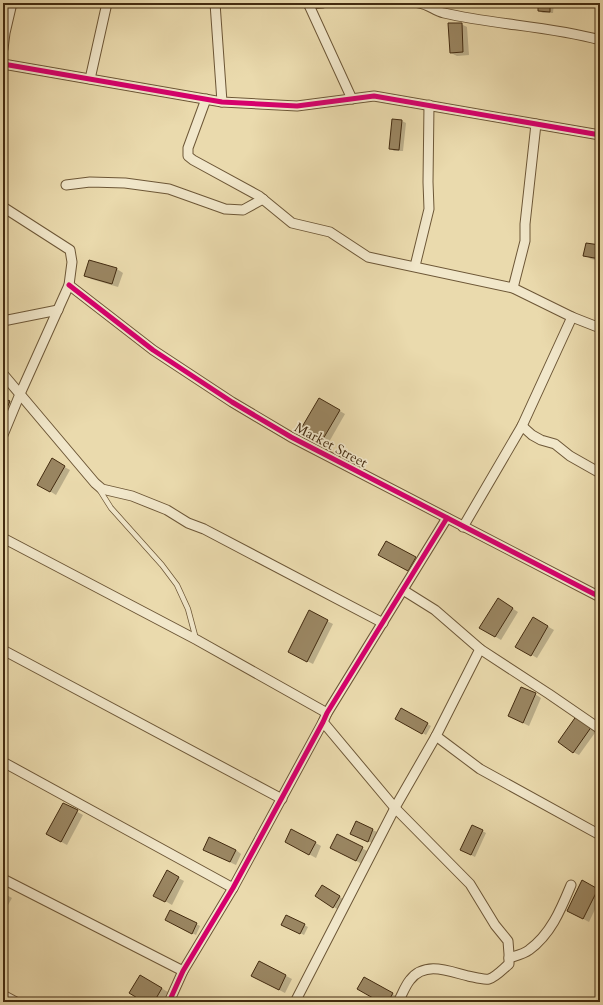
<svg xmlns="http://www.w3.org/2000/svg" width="603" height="1005" font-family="Cardo,serif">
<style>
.shadow{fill:#0003}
.building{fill:#9a8662;stroke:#432b10}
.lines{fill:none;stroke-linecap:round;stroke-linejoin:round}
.lane-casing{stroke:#6d5737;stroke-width:6}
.street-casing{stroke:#6d5737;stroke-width:11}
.lane{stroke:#f1e7ca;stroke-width:4.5}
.street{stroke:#f1e7ca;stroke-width:9}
.cycleway-casing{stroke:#f1e7ca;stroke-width:8}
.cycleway{stroke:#d6006c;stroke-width:5}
.labels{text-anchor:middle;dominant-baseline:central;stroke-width:3.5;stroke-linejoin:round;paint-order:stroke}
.street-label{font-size:14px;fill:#432b10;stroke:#f1e7ca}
</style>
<rect width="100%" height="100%" fill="#eadaad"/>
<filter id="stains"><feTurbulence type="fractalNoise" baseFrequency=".005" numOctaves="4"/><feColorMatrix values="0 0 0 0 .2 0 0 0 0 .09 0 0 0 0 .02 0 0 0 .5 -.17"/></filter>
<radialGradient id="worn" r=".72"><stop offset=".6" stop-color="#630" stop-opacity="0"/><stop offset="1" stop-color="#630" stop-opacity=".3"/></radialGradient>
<g class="shadow">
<polygon points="539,3 554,3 553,13 543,13 539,11"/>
<polygon points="461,24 467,27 469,55 457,56 451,53"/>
<polygon points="402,121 406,123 403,151 394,151 390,148"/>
<polygon points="600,246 600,261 591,259 585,255"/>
<polygon points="89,261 117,269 123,273 118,287 91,279 85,275"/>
<polygon points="3,399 13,404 8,416 3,413"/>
<polygon points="319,399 345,414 329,442 303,427"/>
<polygon points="52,460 70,470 56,495 38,484"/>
<polygon points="3,503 8,505 4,516 3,515"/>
<polygon points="415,557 421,561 415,574 386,558"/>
<polygon points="504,603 518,612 501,640 481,628"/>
<polygon points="533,618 554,630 537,658 517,646"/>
<polygon points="327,621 333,624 313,664 295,655"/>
<polygon points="535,694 541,698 529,726 509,716"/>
<polygon points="402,710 431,726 426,735 397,718"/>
<polygon points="578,717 597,730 579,755 573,752"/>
<polygon points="63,804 83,815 67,845 47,834"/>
<polygon points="356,822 377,832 372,843 355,836"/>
<polygon points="473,826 486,833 475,857 461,850"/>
<polygon points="292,830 321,846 316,858 292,845"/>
<polygon points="337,835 369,852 362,864 337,851"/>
<polygon points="236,850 241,854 236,865 210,853"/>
<polygon points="167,872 184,881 172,905 155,895"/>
<polygon points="582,882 600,891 600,899 589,922 574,914"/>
<polygon points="323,886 343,899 337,909 317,896"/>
<polygon points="3,893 12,898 3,914"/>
<polygon points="171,911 200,926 196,935 166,920"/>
<polygon points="287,916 308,927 304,935 283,924"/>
<polygon points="259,962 292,979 285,993 258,979"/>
<polygon points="140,976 168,992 162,1002 146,1002"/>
<polygon points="364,979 398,997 396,1002 382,1002"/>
</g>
<g class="building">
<polygon points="538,3 550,3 550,12 538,11"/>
<polygon points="448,23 462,23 463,52 450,53"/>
<polygon points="392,119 402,120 399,150 389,149"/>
<polygon points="586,243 600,245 600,259 583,256"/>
<polygon points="89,260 117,268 112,284 84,276"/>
<polygon points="3,398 10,401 4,415 3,414"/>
<polygon points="319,398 340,410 323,439 302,427"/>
<polygon points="52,458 65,466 50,492 37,485"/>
<polygon points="386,541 416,557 408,571 378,555"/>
<polygon points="498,598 513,608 495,637 479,628"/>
<polygon points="309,610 328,620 307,662 288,652"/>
<polygon points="533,617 548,626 531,656 515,647"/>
<polygon points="521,687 536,693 523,723 508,716"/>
<polygon points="401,708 428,723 422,734 395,719"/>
<polygon points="577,715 592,726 573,753 558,742"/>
<polygon points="63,803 78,810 61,842 46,834"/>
<polygon points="356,821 373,829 368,842 350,834"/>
<polygon points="472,825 483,830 471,855 460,850"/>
<polygon points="291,829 316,842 309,855 285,842"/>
<polygon points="337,834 363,847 356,861 330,848"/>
<polygon points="209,837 236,850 230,862 203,850"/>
<polygon points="167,870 179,877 165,902 153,896"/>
<polygon points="582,880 598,889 583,919 567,911"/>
<polygon points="322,885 340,896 333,908 315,896"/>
<polygon points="170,910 197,923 192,934 165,920"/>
<polygon points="286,915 305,924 300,934 281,925"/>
<polygon points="259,961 286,975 279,990 251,976"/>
<polygon points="140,975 162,988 154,1002 144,1002 129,993"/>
<polygon points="364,977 393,993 388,1002 380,1002 357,989"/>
</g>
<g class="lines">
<defs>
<polyline id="lane" points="99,489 111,508 162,565 177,585 188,609 196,639"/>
<g id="street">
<polyline points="215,3 222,102"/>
<polyline points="308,3 352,99"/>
<path d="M 419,3 C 428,4 435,11 444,13 C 495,25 550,26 600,40"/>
<polyline points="308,4 323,3"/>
<polyline points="3,49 5,33 12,3"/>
<polyline points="3,64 222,102 297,106 374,96 600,135"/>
<polyline points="90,79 107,3"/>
<polyline points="206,99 188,148 188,156 193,160 259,196 292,223 330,232 368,257 513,288 572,317 600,328"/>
<polyline points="66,185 90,182 125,183 169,189 225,209 243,210 263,199"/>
<polyline points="3,207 70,250 72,262 69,285 20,394 3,435"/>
<polyline points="415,266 429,209 428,182 429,105"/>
<polyline points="69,285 153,350 232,402 291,437 600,597"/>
<polyline points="513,288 525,241 525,224 536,124"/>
<polyline points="3,321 58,310"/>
<polyline points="3,374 95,483 102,489 132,496 167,510 188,523 204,529 383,623"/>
<polyline points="522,426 532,435 541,440 555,444 570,456 600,473"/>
<polyline points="463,527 522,426 572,317"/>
<polyline points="3,538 197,640 327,713"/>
<polyline points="403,590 435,610 480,649 549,694 600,729"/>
<polyline points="3,650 282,799"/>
<path d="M 323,722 L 395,808 L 470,884 L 495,925 L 508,941 L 509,954 L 509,964 C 503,969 496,977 489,979 C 482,980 474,977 468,976 C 448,971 425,961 410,980 C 405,986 402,995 398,1002"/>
<polyline points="436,736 480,769 600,835"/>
<polyline points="3,762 233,888"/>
<polyline points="3,879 183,971"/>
<path d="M 509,958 C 515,956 524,954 529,950 C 551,934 561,909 571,885"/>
<polyline points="3,995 16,1002"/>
<polyline points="169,1002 183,971 233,888 323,722 327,713 447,518"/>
<polyline points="295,1002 397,804 436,736 480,649"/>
</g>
</defs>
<use href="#lane" class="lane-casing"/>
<use href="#street" class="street-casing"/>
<use href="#lane" class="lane"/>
<use href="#street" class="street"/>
<defs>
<g id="cycleway">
<polyline points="3,64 222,102 297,106 374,96 600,135"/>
<polyline points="69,285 153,350 232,402 291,437 600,597"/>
<polyline points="169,1002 183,971 233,888 323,722 327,713 447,518"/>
</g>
</defs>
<use href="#cycleway" class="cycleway-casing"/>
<use href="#cycleway" class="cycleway"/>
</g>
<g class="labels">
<g class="street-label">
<text transform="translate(331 445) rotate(28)">Market Street</text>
</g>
</g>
<rect width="603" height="1005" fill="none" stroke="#eadaad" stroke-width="16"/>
<rect x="4" y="4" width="595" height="997" fill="none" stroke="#432b10" stroke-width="2"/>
<rect x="8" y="8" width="587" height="989" fill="none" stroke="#432b10"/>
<rect width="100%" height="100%" filter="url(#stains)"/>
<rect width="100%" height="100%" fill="url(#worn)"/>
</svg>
